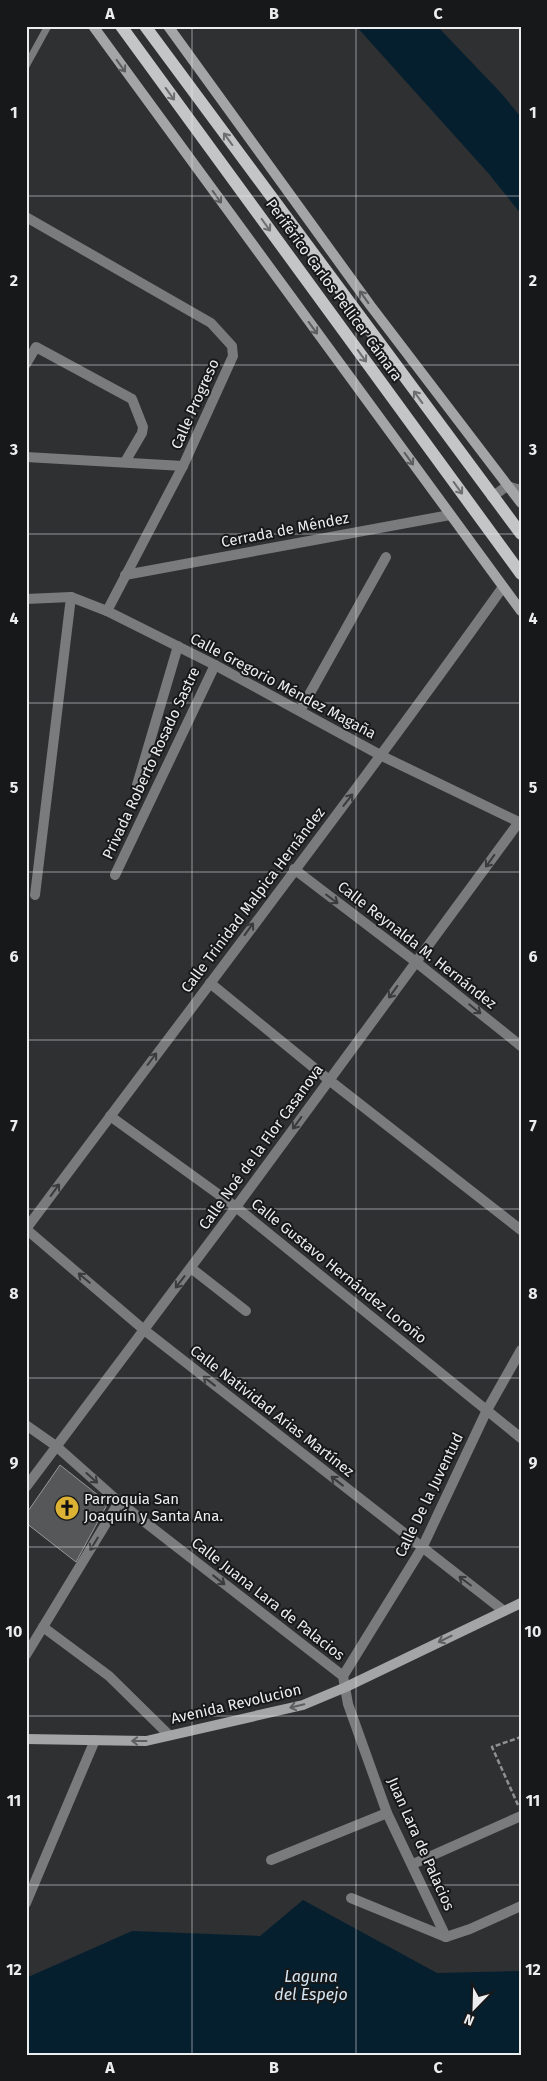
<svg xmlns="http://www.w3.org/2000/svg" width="547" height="2081" font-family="'Fira Sans',sans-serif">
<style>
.water{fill:#061f2f}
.building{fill:#555759;stroke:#96989a}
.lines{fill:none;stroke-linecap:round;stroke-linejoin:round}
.path{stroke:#8e9091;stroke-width:2.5;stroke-dasharray:5 2.5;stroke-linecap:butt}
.lane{stroke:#7a7b7c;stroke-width:7}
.street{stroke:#7a7b7c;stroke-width:10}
.secondary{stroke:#a3a5a6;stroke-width:10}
.primary{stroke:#c3c5c7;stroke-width:12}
.oneway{stroke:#5d5e60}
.oneway2{stroke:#6d6e70}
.oneway3{stroke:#3a3b3c}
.grid{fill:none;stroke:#ecedee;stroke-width:1;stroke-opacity:0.55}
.labels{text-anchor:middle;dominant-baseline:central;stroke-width:4;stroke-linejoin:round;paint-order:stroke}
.street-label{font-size:15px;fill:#ecedee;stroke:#171819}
.poi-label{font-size:15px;fill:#ecedee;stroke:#171819;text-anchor:start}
.water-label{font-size:16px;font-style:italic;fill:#d3e6f4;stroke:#171819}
.neatline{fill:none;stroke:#ecedee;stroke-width:2}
.grid-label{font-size:16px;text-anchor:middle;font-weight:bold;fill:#ecedee}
</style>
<rect width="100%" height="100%" fill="#2e3032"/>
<g class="water">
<polygon points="356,26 437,26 501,93 521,117 521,214 489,174"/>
<polygon points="303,1900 437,1973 521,1971 521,2055 26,2055 26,1978 132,1931 260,1936"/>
</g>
<polygon class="building" points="60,1465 108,1503 76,1562 26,1523 26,1514"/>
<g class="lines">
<polyline class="path" points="518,1805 492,1747 521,1737"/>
<polyline class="lane" points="26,66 48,26"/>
<g class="street">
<polyline points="26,217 211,323 232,346 233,356 183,466 107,611"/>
<polyline points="26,364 36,347 132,399 143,427 142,433 125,462"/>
<polyline points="26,457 183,466"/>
<polyline points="492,497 507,486 521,490"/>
<polyline points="125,575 450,515"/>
<polyline points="26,599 71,597 107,611 215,665 382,756 521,823"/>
<polyline points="300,711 386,557"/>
<polyline points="137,785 178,646"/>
<polyline points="294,869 416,962 521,1046"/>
<polyline points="115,875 215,665"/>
<polyline points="35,895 71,597"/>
<polyline points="210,983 329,1080 521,1230"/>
<polyline points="110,1116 236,1207 521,1438"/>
<path d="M 26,1229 C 185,1015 348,804 503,587"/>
<polyline points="26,1229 143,1329 504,1611"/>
<polyline points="191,1268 246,1311"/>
<polyline points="26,1425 56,1446 119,1502 343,1676 348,1704 387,1813 446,1937"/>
<polyline points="26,1487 236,1207 519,822"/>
<polyline points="43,1627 109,1676 169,1735"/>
<polyline points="26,1655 119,1502"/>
<polyline points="343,1676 422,1548 487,1410 521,1350"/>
<polyline points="271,1860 387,1813"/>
<polyline points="413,1864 521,1816"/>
<polyline points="351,1898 446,1937"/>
<polyline points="26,1903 95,1740"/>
<polyline points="446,1937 470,1929 521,1906"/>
</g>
<g class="secondary">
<polyline points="93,26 521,611"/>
<polyline points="168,26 370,305 521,503"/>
<polyline points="26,1739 146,1741 303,1705 346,1687 521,1603"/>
</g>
<g class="primary">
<polyline points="121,26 521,574"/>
<polyline points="145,26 521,534"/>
</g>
</g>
<defs><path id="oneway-shaft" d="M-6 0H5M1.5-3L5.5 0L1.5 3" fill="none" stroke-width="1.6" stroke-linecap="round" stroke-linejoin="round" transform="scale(1.25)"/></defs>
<g class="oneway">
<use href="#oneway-shaft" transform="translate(121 66) rotate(54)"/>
<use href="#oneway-shaft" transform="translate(217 197) rotate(54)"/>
<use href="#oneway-shaft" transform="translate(364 297) rotate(-126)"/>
<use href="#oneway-shaft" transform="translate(313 328) rotate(54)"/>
<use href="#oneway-shaft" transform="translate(409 459) rotate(54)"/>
<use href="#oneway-shaft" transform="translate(445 1639) rotate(154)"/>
<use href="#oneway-shaft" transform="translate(297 1706) rotate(166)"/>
<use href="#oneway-shaft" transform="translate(139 1741) rotate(-180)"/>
</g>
<g class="oneway2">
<use href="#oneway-shaft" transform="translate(170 94) rotate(54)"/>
<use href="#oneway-shaft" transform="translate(228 139) rotate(-126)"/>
<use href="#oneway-shaft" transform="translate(266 225) rotate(54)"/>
<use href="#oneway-shaft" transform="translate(362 356) rotate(54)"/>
<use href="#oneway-shaft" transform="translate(418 397) rotate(-126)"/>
<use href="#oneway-shaft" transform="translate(458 488) rotate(54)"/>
</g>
<g class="oneway3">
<use href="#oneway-shaft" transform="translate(348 800) rotate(-52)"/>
<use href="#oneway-shaft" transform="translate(490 861) rotate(126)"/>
<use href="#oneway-shaft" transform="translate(332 899) rotate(37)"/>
<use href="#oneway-shaft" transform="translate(249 929) rotate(-54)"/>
<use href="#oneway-shaft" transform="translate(393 992) rotate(126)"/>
<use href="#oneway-shaft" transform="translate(475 1009) rotate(39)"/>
<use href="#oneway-shaft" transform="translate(152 1059) rotate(-53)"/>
<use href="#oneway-shaft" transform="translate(297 1123) rotate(126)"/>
<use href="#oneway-shaft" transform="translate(55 1190) rotate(-54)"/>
<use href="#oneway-shaft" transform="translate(84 1278) rotate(-140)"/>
<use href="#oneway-shaft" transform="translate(180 1282) rotate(128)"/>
<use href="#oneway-shaft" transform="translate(209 1381) rotate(-142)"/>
<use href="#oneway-shaft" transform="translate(92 1478) rotate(42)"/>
<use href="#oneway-shaft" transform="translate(337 1481) rotate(-142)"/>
<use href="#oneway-shaft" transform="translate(94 1544) rotate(121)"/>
<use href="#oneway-shaft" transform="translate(219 1580) rotate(38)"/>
<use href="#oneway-shaft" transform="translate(465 1581) rotate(-143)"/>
</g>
<path class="grid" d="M 192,26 L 192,2055M 356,26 L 356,2055M 26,196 L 521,196M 26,365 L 521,365M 26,534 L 521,534M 26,703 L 521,703M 26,872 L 521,872M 26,1040 L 521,1040M 26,1209 L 521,1209M 26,1378 L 521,1378M 26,1547 L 521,1547M 26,1716 L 521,1716M 26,1885 L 521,1885"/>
<defs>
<symbol id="church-disc" viewBox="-11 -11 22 22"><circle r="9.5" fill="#dbb233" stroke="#171819"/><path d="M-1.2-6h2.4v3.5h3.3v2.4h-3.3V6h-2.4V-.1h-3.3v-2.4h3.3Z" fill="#111"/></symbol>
</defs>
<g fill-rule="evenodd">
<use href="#church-disc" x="53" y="1494" width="28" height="28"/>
</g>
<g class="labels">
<g class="street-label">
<text transform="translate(334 290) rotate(54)">Periférico Carlos Pellicer Cámara</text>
<text transform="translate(195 404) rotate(-66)">Calle Progreso</text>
<text transform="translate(285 530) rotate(-11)">Cerrada de Méndez</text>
<text transform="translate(283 686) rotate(28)">Calle Gregorio Méndez Magaña</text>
<text transform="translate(151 763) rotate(-65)">Privada Roberto Rosado Sastre</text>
<text transform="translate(253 900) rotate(-53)">Calle Trinidad Malpica Hernández</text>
<text transform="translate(417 945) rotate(38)">Calle Reynalda M. Hernández</text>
<text transform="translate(261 1147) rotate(-54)">Calle Noé de la Flor Casanova</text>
<text transform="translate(339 1271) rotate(39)">Calle Gustavo Hernández Loroño</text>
<text transform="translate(272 1411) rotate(38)">Calle Natividad Arias Martínez</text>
<text transform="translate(429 1495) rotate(-64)">Calle De la Juventud</text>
<text transform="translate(268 1599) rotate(38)">Calle Juana Lara de Palacios</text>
<text transform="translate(236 1704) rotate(-13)">Avenida Revolucion</text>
<text transform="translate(421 1844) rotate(66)">Juan Lara de Palacios</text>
</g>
<g class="poi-label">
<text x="84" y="1499">Parroquia San<tspan x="84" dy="17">Joaquín y Santa Ana.</tspan></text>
</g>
<g class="water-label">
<text x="311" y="1976">Laguna<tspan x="311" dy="18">del Espejo</tspan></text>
</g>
</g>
<rect width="547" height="2081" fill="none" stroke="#171819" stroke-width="55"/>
<g transform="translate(474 2008) rotate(203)" stroke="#171819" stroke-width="4" paint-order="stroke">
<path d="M0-4L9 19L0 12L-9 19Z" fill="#ecedee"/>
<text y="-8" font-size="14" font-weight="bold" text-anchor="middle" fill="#ecedee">N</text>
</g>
<rect x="28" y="28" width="492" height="2026" class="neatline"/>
<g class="grid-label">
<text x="110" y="19">A</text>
<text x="274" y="19">B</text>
<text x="438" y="19">C</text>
<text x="14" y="118">1</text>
<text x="533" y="118">1</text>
<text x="14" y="286">2</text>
<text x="533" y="286">2</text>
<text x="14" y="455">3</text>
<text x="533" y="455">3</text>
<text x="14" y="624">4</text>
<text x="533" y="624">4</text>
<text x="14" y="793">5</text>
<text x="533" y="793">5</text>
<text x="14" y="962">6</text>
<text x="533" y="962">6</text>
<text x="14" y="1131">7</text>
<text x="533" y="1131">7</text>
<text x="14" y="1299">8</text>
<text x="533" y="1299">8</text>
<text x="14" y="1468">9</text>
<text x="533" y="1468">9</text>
<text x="14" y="1637">10</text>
<text x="533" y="1637">10</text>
<text x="14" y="1806">11</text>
<text x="533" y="1806">11</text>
<text x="14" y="1975">12</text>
<text x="533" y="1975">12</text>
<text x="110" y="2073">A</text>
<text x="274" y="2073">B</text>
<text x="438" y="2073">C</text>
</g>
</svg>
